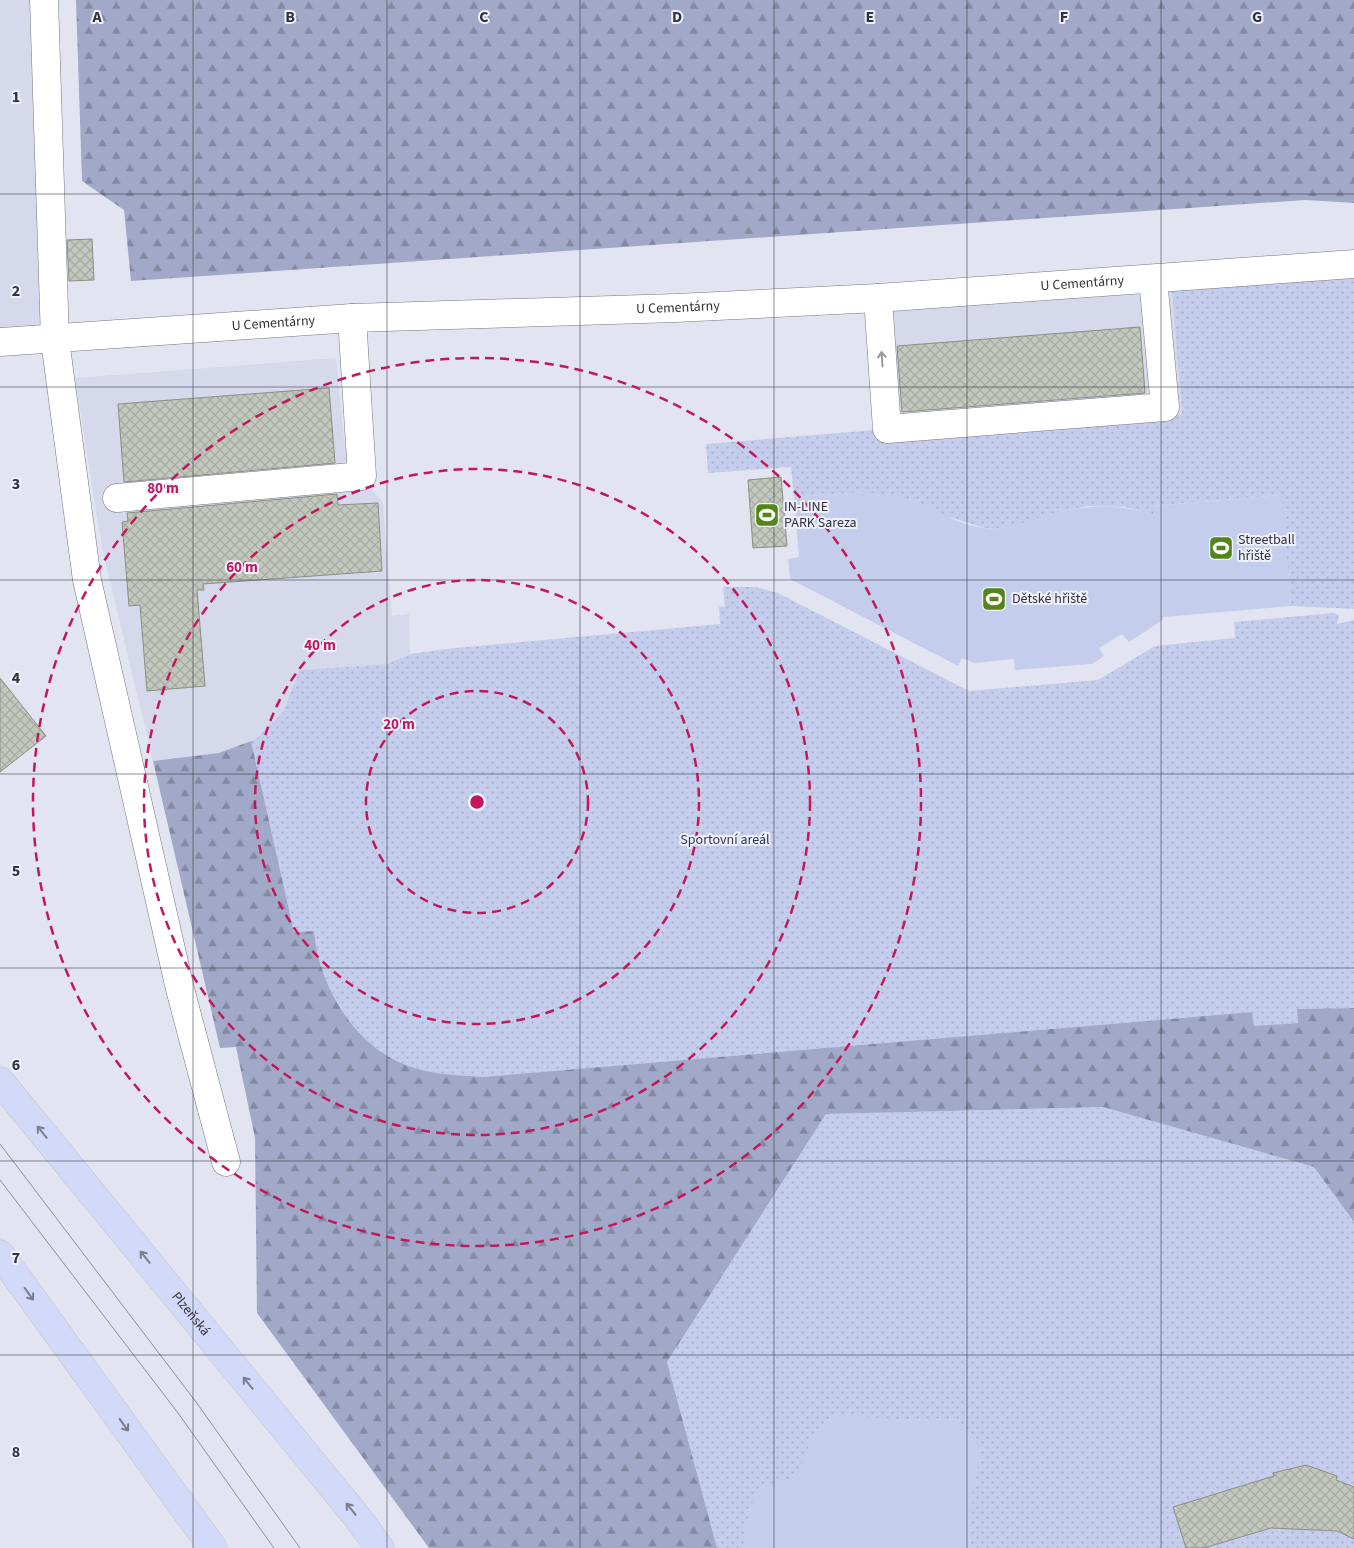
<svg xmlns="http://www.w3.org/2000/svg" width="1354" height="1548" font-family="'Source Sans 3',sans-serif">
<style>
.built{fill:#d5d9eb}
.green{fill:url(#green-dots)}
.forest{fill:url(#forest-firs)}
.pitch{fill:#c5cdec}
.building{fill:url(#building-cross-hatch);stroke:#898f85}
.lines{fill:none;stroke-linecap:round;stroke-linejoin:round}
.minor-casing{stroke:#757782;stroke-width:29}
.major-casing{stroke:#c6c6c7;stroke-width:29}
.minor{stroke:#fff;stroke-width:28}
.major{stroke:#d2d9f9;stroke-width:28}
.tram{stroke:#8c8e96;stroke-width:1}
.oneway{stroke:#98999c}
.oneway2{stroke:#7a7e8f}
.grid{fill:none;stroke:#323338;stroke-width:1;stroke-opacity:0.55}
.ring{fill:none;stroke:#c2185b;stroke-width:2.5;stroke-dasharray:9 6}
.labels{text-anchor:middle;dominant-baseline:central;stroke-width:4;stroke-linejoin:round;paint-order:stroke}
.street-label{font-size:14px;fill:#323338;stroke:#eff2fe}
.poi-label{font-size:14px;fill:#323338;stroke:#eff2fe;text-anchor:start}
.park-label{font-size:14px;fill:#2e3561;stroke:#eff2fe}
.grid-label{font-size:16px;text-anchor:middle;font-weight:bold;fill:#323338;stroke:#eff2fe;stroke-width:4;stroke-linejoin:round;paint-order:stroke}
.centre{fill:#c2185b;stroke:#eff2fe;stroke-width:2.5}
.ring-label{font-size:15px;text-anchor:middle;font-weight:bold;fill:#c2185b;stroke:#eff2fe;stroke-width:4;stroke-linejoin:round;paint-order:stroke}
</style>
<defs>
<pattern id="green-dots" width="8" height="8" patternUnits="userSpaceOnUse" patternTransform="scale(1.25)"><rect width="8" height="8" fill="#c5cdec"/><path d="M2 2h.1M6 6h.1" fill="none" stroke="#aab0cb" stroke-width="1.8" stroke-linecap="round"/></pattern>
<pattern id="forest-firs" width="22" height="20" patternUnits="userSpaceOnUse" patternTransform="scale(1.25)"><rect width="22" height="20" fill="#a1a8c8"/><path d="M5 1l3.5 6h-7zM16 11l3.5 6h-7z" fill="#8489a3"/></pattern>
<pattern id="building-cross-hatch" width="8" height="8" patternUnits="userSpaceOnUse" patternTransform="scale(1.25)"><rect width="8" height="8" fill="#c2c8bd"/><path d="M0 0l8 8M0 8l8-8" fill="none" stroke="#a7aca3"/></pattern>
</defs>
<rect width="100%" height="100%" fill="#e2e5f1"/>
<g class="built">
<polygon points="0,0 52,0 55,340 0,339"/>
<polygon points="1153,279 1172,291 1183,414 903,437 878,298"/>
<polygon points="336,358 345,448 362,476 383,503 392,616 409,614 410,654 387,664 301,670 283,712 256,739 219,753 153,761 102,548 75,378"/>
</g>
<g class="green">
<polygon points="1347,277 1354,278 1354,609 1291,606 1281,495 1153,506 1153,515 1125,507 1088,506 1063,511 1008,528 985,528 865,492 794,497 791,467 708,473 706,444 887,429 1040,426 1182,414 1172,291"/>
<path d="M 723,587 L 755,587 L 778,593 L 969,691 L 1098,680 L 1155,646 L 1235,638 L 1234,622 L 1333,613 L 1339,615 L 1337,624 L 1354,620 L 1354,1008 L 1297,1009 L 1298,1023 L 1254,1027 L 1252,1012 L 482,1077 C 461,1075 438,1075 418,1069 C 358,1053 319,989 314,931 L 294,932 L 251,741 L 256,739 L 283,712 L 300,670 L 387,664 L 410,654 L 445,649 L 720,624 L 719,607 L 725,606 Z"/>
<polygon points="1103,1107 1314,1167 1354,1222 1354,1548 717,1548 667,1362 826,1114"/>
</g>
<g class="forest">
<polygon points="76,0 1354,0 1354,203 1306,200 131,281 124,210 82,181"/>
<path d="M 251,741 L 294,932 L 314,931 C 319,989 358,1053 418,1069 C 438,1075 461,1075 482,1077 L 1252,1012 L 1254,1026 L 1298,1023 L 1297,1009 L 1354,1008 L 1354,1222 L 1314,1167 L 1103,1107 L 826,1114 L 667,1362 L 717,1548 L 429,1548 L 257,1313 L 255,1138 L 236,1047 L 220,1048 L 153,761 L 219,753 Z"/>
</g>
<g class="pitch">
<path d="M 865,492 C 882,494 899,495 914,501 C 937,510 960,526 985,528 C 1006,530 1022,523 1041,517 C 1079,505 1114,502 1153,515 L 1153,506 L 1282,495 L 1291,606 L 1163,617 L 1163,620 L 1129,642 L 1122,634 L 1099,648 L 1104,656 L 1092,664 L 1015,670 L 1014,659 L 974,663 L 962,658 L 958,666 L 790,579 L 788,559 L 799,557 L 794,497 Z"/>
<path d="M 842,1415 L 918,1421 L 941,1418 L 961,1424 L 971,1434 L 978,1446 L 980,1461 L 973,1483 L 971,1548 L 746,1548 C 747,1525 745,1496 770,1485 C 778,1482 788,1480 796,1476 C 809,1451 811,1423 842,1415 Z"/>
</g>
<g class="building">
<polygon points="92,239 94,280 69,281 67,240"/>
<polygon points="1140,327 1145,393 902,412 897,346"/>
<polygon points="329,388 335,463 124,482 118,404"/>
<polygon points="781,477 787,546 753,548 748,480"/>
<polygon points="337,494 338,505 378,503 382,571 203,584 204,590 197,590 205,686 147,691 140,605 129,606 122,522 128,521 127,513"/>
<polygon points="0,678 46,736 0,772"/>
<polygon points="1306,1465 1337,1476 1336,1480 1354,1487 1354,1539 1337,1531 1271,1528 1204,1548 1186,1548 1173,1507 1274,1476 1273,1473"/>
</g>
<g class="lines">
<defs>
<g id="minor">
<polyline points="44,0 55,340 87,580 180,989 226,1162"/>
<polyline points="878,298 887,429 1165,407 1153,279"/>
<path id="s1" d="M 0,342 L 352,318 L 676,308 L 878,298 L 1354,264"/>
<polyline points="117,498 362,476 352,318"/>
</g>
<g id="major">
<path id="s2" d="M 0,1081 L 357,1517 L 380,1548"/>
<polyline points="0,1254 213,1548"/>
</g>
</defs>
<use href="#minor" class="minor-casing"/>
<use href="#major" class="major-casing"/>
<use href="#minor" class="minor"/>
<use href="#major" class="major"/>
<g class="tram">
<polyline points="0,1144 196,1402 300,1548"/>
<polyline points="0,1180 178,1413 274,1548"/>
</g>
</g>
<defs><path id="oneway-shaft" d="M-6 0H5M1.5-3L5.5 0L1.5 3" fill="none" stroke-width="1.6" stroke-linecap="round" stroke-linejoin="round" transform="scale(1.25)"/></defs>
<use class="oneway" href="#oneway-shaft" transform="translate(882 359) rotate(-94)"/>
<g class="oneway2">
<use href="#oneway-shaft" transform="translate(42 1132) rotate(-129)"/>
<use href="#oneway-shaft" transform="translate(145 1257) rotate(-129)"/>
<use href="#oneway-shaft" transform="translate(29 1294) rotate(54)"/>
<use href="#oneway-shaft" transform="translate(248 1383) rotate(-129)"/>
<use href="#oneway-shaft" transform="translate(124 1425) rotate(54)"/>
<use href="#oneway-shaft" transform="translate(351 1509) rotate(-129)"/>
</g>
<path class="grid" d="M 193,0 L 193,1548M 387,0 L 387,1548M 580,0 L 580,1548M 774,0 L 774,1548M 967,0 L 967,1548M 1161,0 L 1161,1548M 0,194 L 1354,194M 0,387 L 1354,387M 0,580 L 1354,580M 0,774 L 1354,774M 0,968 L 1354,968M 0,1161 L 1354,1161M 0,1355 L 1354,1355"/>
<g class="ring">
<circle cx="477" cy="802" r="111"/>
<circle cx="477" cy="802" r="222"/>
<circle cx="477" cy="802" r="333"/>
<circle cx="477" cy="802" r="444"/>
</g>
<defs>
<symbol id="stadium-square" viewBox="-11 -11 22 22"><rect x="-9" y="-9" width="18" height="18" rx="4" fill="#548519" stroke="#eff2fe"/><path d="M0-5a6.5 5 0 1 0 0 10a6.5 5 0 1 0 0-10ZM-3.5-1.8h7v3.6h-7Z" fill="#fff"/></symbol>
</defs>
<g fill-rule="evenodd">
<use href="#stadium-square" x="753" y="501" width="28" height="28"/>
<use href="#stadium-square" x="1207" y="534" width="28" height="28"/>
<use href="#stadium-square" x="980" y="585" width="28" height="28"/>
</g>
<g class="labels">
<g class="street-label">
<text stroke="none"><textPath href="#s1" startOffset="1084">U Cementárny</textPath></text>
<text stroke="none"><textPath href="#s1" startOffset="679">U Cementárny</textPath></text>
<text stroke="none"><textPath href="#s1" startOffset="274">U Cementárny</textPath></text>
<text stroke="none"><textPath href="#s2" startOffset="301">Plzeňská</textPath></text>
</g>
<g class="poi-label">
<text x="784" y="507">IN-LINE<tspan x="784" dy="16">PARK Sareza</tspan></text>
<text x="1238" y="540">Streetball<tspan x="1238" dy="16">hřiště</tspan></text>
<text x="1012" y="599">Dětské hřiště</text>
</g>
<g class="park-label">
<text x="725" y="840">Sportovní areál</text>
</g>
</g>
<g class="grid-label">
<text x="97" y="22">A</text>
<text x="290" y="22">B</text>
<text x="484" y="22">C</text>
<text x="677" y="22">D</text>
<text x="870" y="22">E</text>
<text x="1064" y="22">F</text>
<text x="1257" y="22">G</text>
<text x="16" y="102">1</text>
<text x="16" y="296">2</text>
<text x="16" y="489">3</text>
<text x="16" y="683">4</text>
<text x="16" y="876">5</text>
<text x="16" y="1070">6</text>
<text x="16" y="1263">7</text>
<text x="16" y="1457">8</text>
</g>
<circle cx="477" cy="802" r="8" class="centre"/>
<g class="ring-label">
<text x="163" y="493">80 m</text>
<text x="242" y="572">60 m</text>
<text x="320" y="650">40 m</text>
<text x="399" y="729">20 m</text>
</g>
</svg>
